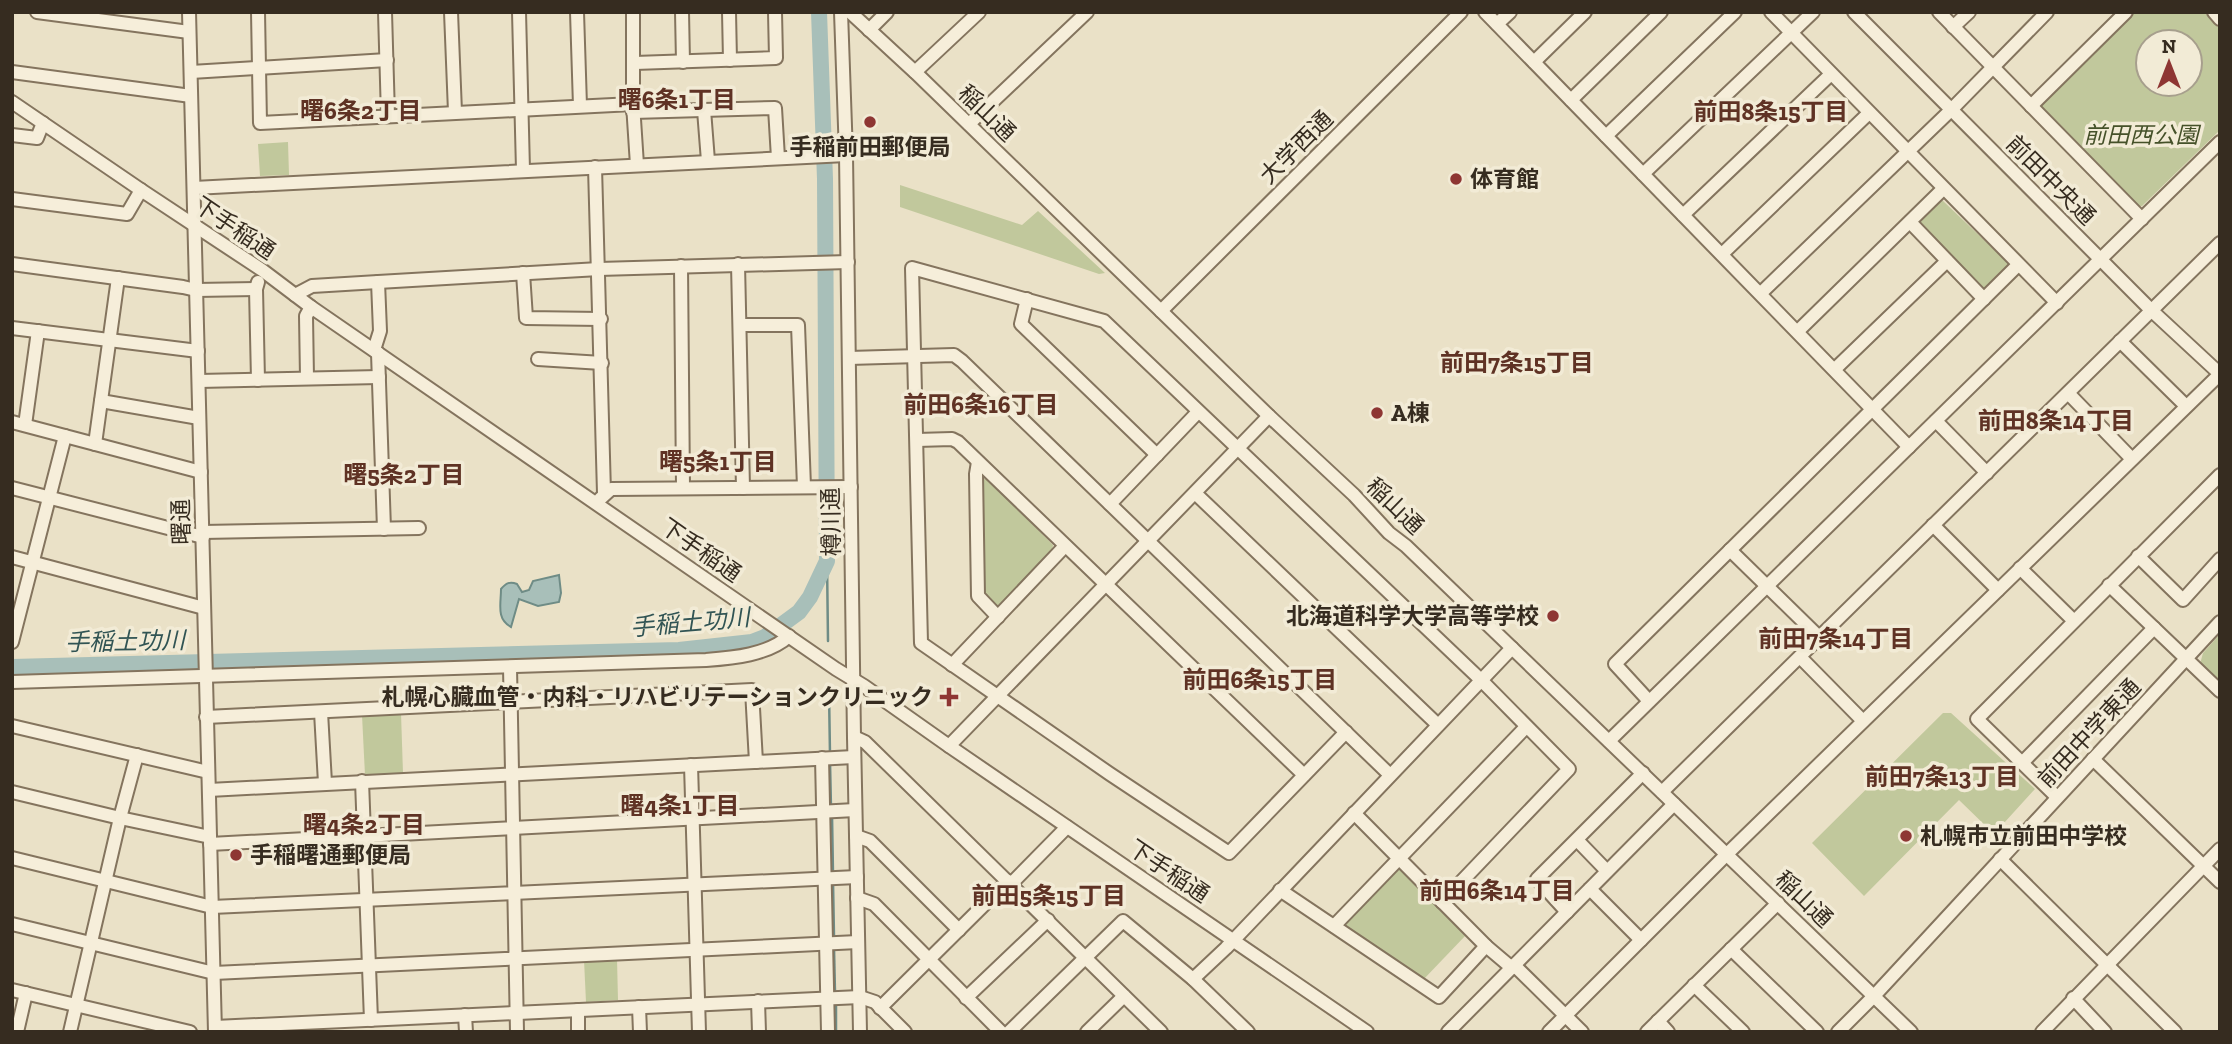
<svg xmlns="http://www.w3.org/2000/svg" width="2232" height="1044" font-family="'Zilla Slab','Noto Sans JP',serif">
<style>
.green{fill:#c1c89c;fill-rule:evenodd}
.water{fill:#a8bfb9;stroke:#6f8c86;stroke-width:2}
.lines{fill:none;stroke-linecap:round;stroke-linejoin:round}
.stream{stroke:#6f8c86;stroke-width:2.5}
.river{stroke:#a8bfb9;stroke-width:16}
.minor-casing{stroke:#84745e;stroke-width:16}
.minor{stroke:#f6eeda;stroke-width:12}
.poi-dot{fill:#8e3633;stroke:#f2ebd6;stroke-width:2.5}
.labels{text-anchor:middle;dominant-baseline:central;stroke-width:7;stroke-linejoin:round;paint-order:stroke}
.street-label{font-size:23px;fill:#362c20;stroke:#f2ebd6}
.park-label{font-size:23px;font-style:italic;fill:#455129;stroke:#f2ebd6}
.poi-label{font-size:23px;font-weight:bold;fill:#362c20;stroke:#f2ebd6;text-anchor:start}
.neighbourhood-label{font-size:24px;font-weight:bold;fill:#5f3224;stroke:#f2ebd6}
.water-label{font-size:24px;font-style:italic;fill:#315454;stroke:#f2ebd6}
</style>
<rect width="100%" height="100%" fill="#eae1c7"/>
<g class="green">
<path d="M 2134,12 L 2204,12 L 2220,29 L 2220,130 L 2142,206 L 2138,206 L 2042,107 L 2042,104 ZM 2148,42 L 2190,42 L 2190,84 L 2148,84 Z"/>
<polygon points="288,142 289,175 260,176 258,144"/>
<polygon points="900,185 1022,225 1038,211 1105,273 1099,274 900,207"/>
<polygon points="1941,199 2008,263 2008,267 1986,289 1982,288 1920,224 1920,220"/>
<polygon points="979,478 989,480 1053,545 1052,551 997,608 982,591"/>
<polygon points="2220,634 2220,683 2200,664 2203,653"/>
<polygon points="401,713 403,773 365,775 362,715"/>
<polygon points="1943,713 1951,713 2035,789 1994,834 1959,800 1864,896 1812,843"/>
<polygon points="1397,870 1400,870 1466,935 1422,981 1346,926 1345,922"/>
<polygon points="617,959 618,1000 586,1002 584,960"/>
</g>
<path class="water" d="M 559,575 L 561,593 L 559,602 L 538,606 L 519,599 L 511,627 C 496,619 501,604 501,589 C 506,583 510,581 517,584 L 522,592 L 529,590 L 533,581 Z"/>
<g class="lines">
<g class="stream">
<polyline points="827,561 828,641"/>
<polyline points="829,691 830,755"/>
<polyline points="830,762 831,808"/>
<polyline points="832,815 833,874"/>
<polyline points="833,881 834,937"/>
<polyline points="834,948 835,993"/>
<polyline points="836,1004 836,1032"/>
</g>
<polyline class="river" points="12,667 679,650 752,642 765,637 799,612 810,597 827,561 825,179 819,12"/>
<defs>
<g id="minor">
<polyline points="37,12 189,32"/>
<polyline points="189,12 215,1032"/>
<polyline points="258,12 260,123 633,104"/>
<polyline points="385,12 388,116"/>
<polyline points="451,12 455,112"/>
<polyline points="519,12 523,170"/>
<polyline points="577,12 580,106"/>
<polyline points="633,12 633,104 637,165"/>
<polyline points="682,12 683,62"/>
<polyline points="729,12 730,60"/>
<polyline points="841,12 846,155 854,737 860,1032"/>
<polyline points="850,12 915,72 1269,416 1354,495 1389,533 1406,546 1911,1032"/>
<polyline points="1485,12 1909,447"/>
<polyline points="1771,12 2057,303"/>
<polyline points="1939,12 2142,219"/>
<polyline points="2214,12 2220,19"/>
<polyline points="1497,24 1510,12"/>
<polyline points="1953,27 1969,12"/>
<polyline points="869,30 887,12"/>
<polyline points="1534,62 1585,12"/>
<polyline points="635,63 776,58 775,12"/>
<polyline points="12,72 191,96"/>
<polyline points="191,72 387,60"/>
<polyline points="915,72 979,12"/>
<polyline points="1571,100 1661,12"/>
<polyline points="12,102 141,190 262,270 311,307 836,669 864,686 949,746 1367,1032"/>
<polyline points="2031,106 2126,12"/>
<polyline points="704,110 708,161"/>
<polyline points="633,112 775,108 778,158"/>
<polyline points="969,124 1087,12"/>
<polyline points="12,135 37,138 43,123"/>
<polyline points="1606,136 1735,12"/>
<polyline points="595,167 604,493"/>
<polyline points="1643,174 1813,12"/>
<polyline points="194,188 846,155"/>
<polyline points="12,199 127,214 141,190"/>
<polyline points="1683,215 1831,74"/>
<polyline points="1910,222 1984,299"/>
<polyline points="1722,254 1869,113"/>
<polyline points="12,264 183,287 196,290 256,289"/>
<polyline points="738,264 743,488"/>
<polyline points="681,266 683,488"/>
<polyline points="523,273 526,318 601,319"/>
<polyline points="1761,293 1951,110 2047,12"/>
<polyline points="295,295 312,286 378,282 599,269 848,262"/>
<polyline points="1027,299 1021,324 1157,455"/>
<polyline points="1161,311 1461,12"/>
<polyline points="740,325 798,325 804,487"/>
<polyline points="12,328 198,351"/>
<polyline points="1798,331 1943,189"/>
<polyline points="2120,341 2186,406"/>
<polyline points="374,350 380,331 378,282"/>
<polyline points="378,353 384,529"/>
<polyline points="849,358 954,355 962,361 1390,775"/>
<polyline points="538,359 602,363"/>
<polyline points="1835,369 1947,261"/>
<polyline points="307,378 306,316 311,307"/>
<polyline points="258,380 256,289 258,282"/>
<polyline points="199,381 379,377"/>
<polyline points="2068,393 2132,459"/>
<polyline points="101,401 199,418"/>
<polyline points="1936,421 1987,473"/>
<polyline points="12,422 201,472"/>
<polyline points="25,425 38,331"/>
<polyline points="917,440 952,439 958,442 1304,775"/>
<polyline points="95,444 118,278"/>
<polyline points="978,462 976,474 978,596 998,617"/>
<polyline points="12,488 203,537"/>
<polyline points="1195,493 1438,725"/>
<polyline points="600,499 611,489 851,487"/>
<polyline points="1110,504 1198,412"/>
<polyline points="1933,525 1998,590"/>
<polyline points="203,532 419,528"/>
<polyline points="1730,550 1819,637"/>
<polyline points="2138,556 2183,600 2220,559"/>
<polyline points="12,557 204,608"/>
<polyline points="2020,568 2074,621"/>
<polyline points="2109,585 2220,691"/>
<polyline points="12,642 65,436"/>
<polyline points="1800,657 1863,721"/>
<polyline points="952,665 1065,546"/>
<polyline points="510,667 517,1032"/>
<path d="M 12,682 L 706,660 C 733,658 768,655 789,636"/>
<polyline points="1649,701 1615,664 2017,266"/>
<polyline points="321,712 325,783"/>
<polyline points="206,717 752,690 756,762"/>
<polyline points="12,726 208,772"/>
<polyline points="1346,732 1229,853 1110,774 921,643 912,268 1104,321 1481,680 1569,769 1442,902"/>
<polyline points="854,737 865,742 1161,1032"/>
<polyline points="1609,741 2220,142"/>
<polyline points="949,746 1269,416"/>
<polyline points="822,758 828,1032"/>
<polyline points="2093,759 2220,882"/>
<polyline points="2022,763 2154,628"/>
<polyline points="691,765 699,1032"/>
<polyline points="362,781 371,1020"/>
<polyline points="209,790 854,757"/>
<polyline points="12,792 120,818 210,837"/>
<polyline points="1662,792 2220,243"/>
<polyline points="2057,797 1977,719 2220,475"/>
<polyline points="1354,813 1486,946 1512,968"/>
<polyline points="856,836 870,841 959,930"/>
<polyline points="1577,840 1607,871"/>
<polyline points="210,844 855,810"/>
<polyline points="12,858 212,907 857,877"/>
<polyline points="2000,859 2175,1032"/>
<polyline points="1011,884 1067,827"/>
<polyline points="1590,889 1641,940"/>
<polyline points="1280,890 1439,997 1486,946"/>
<polyline points="857,898 874,904 1001,1032"/>
<polyline points="1567,912 1537,879 1643,773"/>
<polyline points="12,924 214,973 858,942"/>
<polyline points="1334,926 1526,727"/>
<polyline points="1731,949 1817,1032"/>
<polyline points="1514,965 1582,1032"/>
<polyline points="1193,979 1226,948 1512,648"/>
<polyline points="1694,985 1743,1032"/>
<polyline points="12,990 190,1032"/>
<polyline points="966,998 1048,920"/>
<polyline points="2073,998 2105,1032"/>
<polyline points="758,1001 759,1032"/>
<polyline points="639,1007 640,1032"/>
<polyline points="880,1008 1008,881"/>
<polyline points="578,1010 578,1032"/>
<polyline points="465,1015 466,1032"/>
<polyline points="1658,1021 1668,1032"/>
<polyline points="215,1027 860,997 875,1002 905,1032"/>
<polyline points="17,1032 26,993"/>
<polyline points="70,1032 120,818 137,755"/>
<polyline points="1009,1032 1123,921 1193,979 1248,1032"/>
<polyline points="1087,1032 1124,996"/>
<polyline points="1448,1032 1674,804"/>
<polyline points="1549,1032 1727,854 2220,374 2151,310 1854,12"/>
<polyline points="1647,1032 1778,903"/>
<polyline points="1838,1032 1874,996 2220,622"/>
<polyline points="2042,1032 2220,849"/>
</g>
</defs>
<use href="#minor" class="minor-casing"/>
<use href="#minor" class="minor"/>
</g>
<g class="poi-dot">
<circle cx="870" cy="122" r="7"/>
<circle cx="1456" cy="179" r="7"/>
<circle cx="1377" cy="413" r="7"/>
<circle cx="1553" cy="616" r="7"/>
<path d="M945.5 686.5h7v7h7v7h-7v7h-7v-7h-7v-7h7z"/>
<circle cx="1906" cy="836" r="7"/>
<circle cx="236" cy="855" r="7"/>
</g>
<g class="labels">
<g class="street-label">
<text transform="translate(987 113) rotate(44)">稲山通</text>
<text transform="translate(1296 147) rotate(-45)">大学西通</text>
<text transform="translate(2051 180) rotate(45)">前田中央通</text>
<text transform="translate(235 228) rotate(34)">下手稲通</text>
<text transform="translate(1395 506) rotate(44)">稲山通</text>
<text transform="translate(181 522) rotate(-91)">曙通</text>
<text transform="translate(831 522) rotate(-91)">樽川通</text>
<text transform="translate(701 550) rotate(35)">下手稲通</text>
<text transform="translate(2089 733) rotate(-47)">前田中学東通</text>
<text transform="translate(1169 871) rotate(34)">下手稲通</text>
<text transform="translate(1804 899) rotate(44)">稲山通</text>
</g>
<g class="park-label">
<text x="2141" y="135">前田西公園</text>
</g>
<g class="poi-label">
<text x="870" y="147" text-anchor="middle">手稲前田郵便局</text>
<text x="1470" y="179">体育館</text>
<text x="1391" y="413">A棟</text>
<text x="1539" y="616" text-anchor="end">北海道科学大学高等学校</text>
<text x="933" y="697" text-anchor="end">札幌心臓血管・内科・リハビリテーションクリニック</text>
<text x="1920" y="836">札幌市立前田中学校</text>
<text x="250" y="855">手稲曙通郵便局</text>
</g>
<g class="neighbourhood-label">
<text x="677" y="99">曙6条1丁目</text>
<text x="361" y="110">曙6条2丁目</text>
<text x="1771" y="111">前田8条15丁目</text>
<text x="1517" y="362">前田7条15丁目</text>
<text x="981" y="404">前田6条16丁目</text>
<text x="2056" y="420">前田8条14丁目</text>
<text x="718" y="461">曙5条1丁目</text>
<text x="404" y="474">曙5条2丁目</text>
<text x="1836" y="638">前田7条14丁目</text>
<text x="1260" y="679">前田6条15丁目</text>
<text x="1942" y="776">前田7条13丁目</text>
<text x="680" y="805">曙4条1丁目</text>
<text x="364" y="824">曙4条2丁目</text>
<text x="1497" y="890">前田6条14丁目</text>
<text x="1049" y="895">前田5条15丁目</text>
</g>
<g class="water-label">
<text transform="translate(690 622) rotate(-5)">手稲土功川</text>
<text transform="translate(125 641) rotate(-1)">手稲土功川</text>
</g>
</g>
<rect width="2232" height="1044" fill="none" stroke="#362c20" stroke-width="28"/>
<g transform="translate(2169 63)"><circle r="33" fill="#f2ebd6" stroke="#a79f8d" stroke-width="2"/>
<path d="M0-5L12 26L0 18L-12 26Z" fill="#8e3633"/>
<text y="-10" font-size="19" font-weight="bold" text-anchor="middle" fill="#362c20">N</text>
</g>
</svg>
